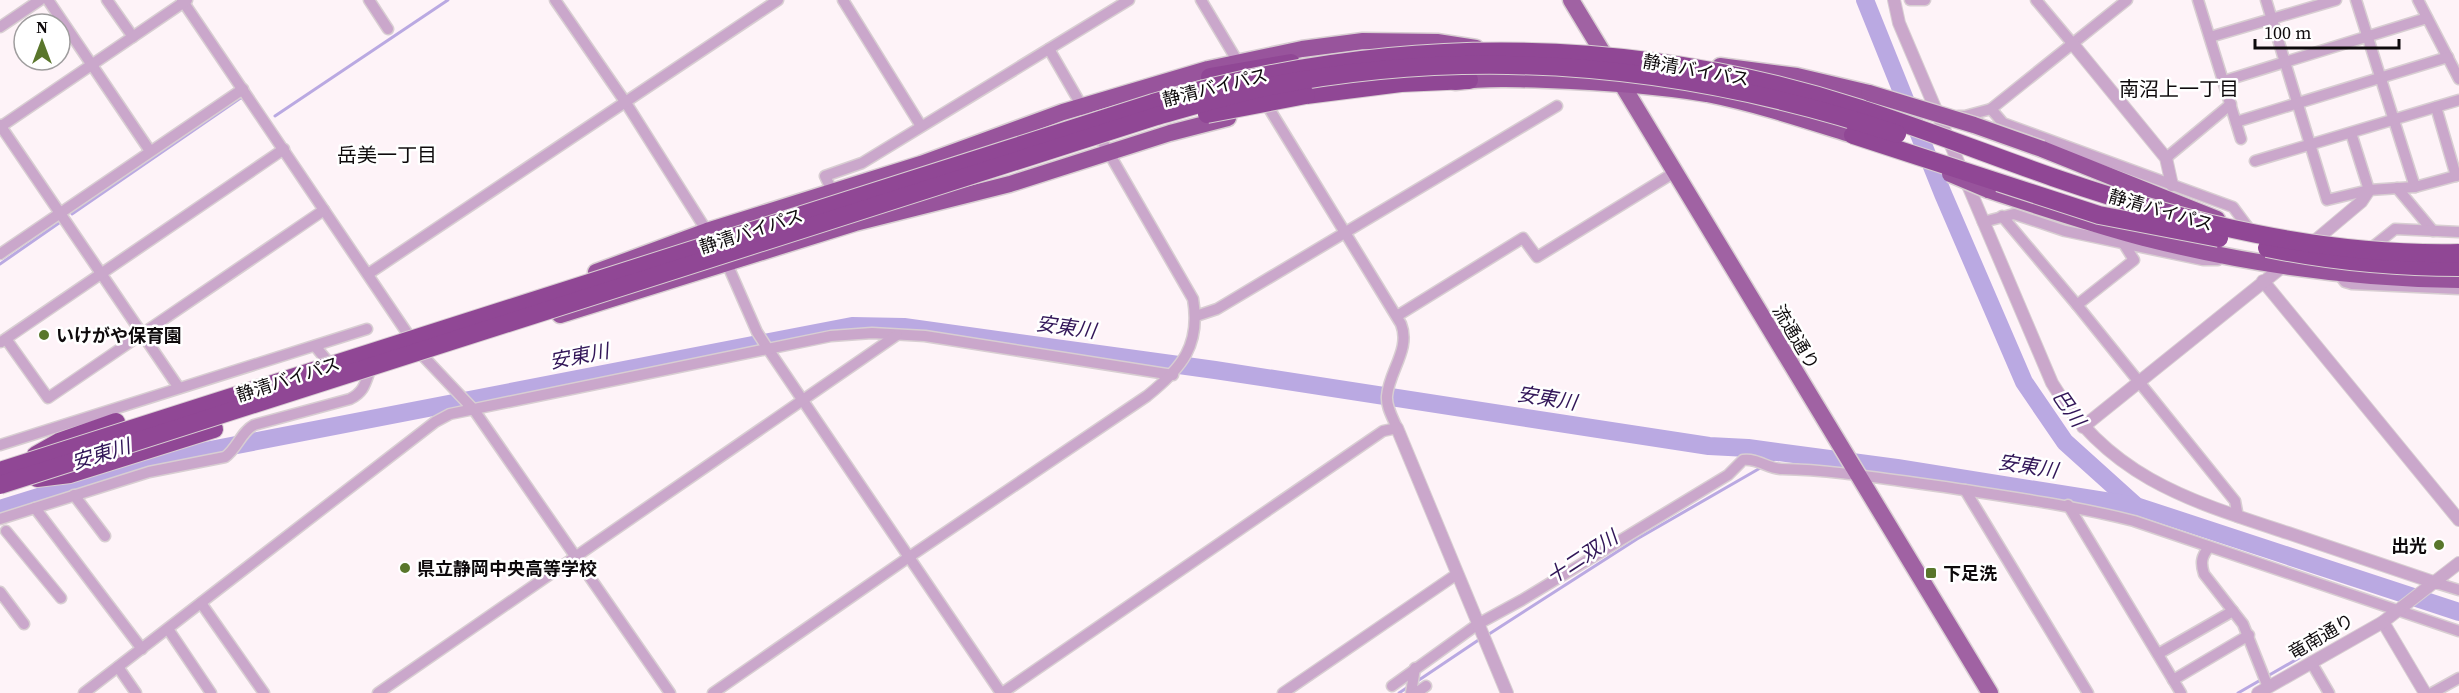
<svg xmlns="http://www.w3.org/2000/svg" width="2459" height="693" font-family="'Source Serif 4','Noto Sans JP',serif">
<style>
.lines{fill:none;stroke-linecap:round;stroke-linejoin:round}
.stream{stroke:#baa9e2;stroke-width:3}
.river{stroke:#baa9e2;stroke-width:18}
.minor-casing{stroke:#d8ced2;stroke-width:13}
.tertiary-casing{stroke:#d8ced2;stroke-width:14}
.primary-casing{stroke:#d8ced2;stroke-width:19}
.trunk-casing{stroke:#d8ced2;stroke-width:19}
.motorway-casing{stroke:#d8ced2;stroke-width:20}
.minor{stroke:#caa7cb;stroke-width:10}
.tertiary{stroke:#caa7cb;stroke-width:12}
.primary{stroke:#a062a3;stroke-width:16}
.trunk{stroke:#98549c;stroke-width:16}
.motorway{stroke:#904795;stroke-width:18}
.trunk-bridge-casing{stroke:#d8ced2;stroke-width:19;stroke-linecap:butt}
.motorway-bridge-casing{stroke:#d8ced2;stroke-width:20;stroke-linecap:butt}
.trunk-bridge{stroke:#98549c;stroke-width:16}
.motorway-bridge{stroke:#904795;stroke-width:18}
.poi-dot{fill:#59762b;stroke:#fff;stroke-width:2}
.labels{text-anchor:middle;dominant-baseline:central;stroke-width:5;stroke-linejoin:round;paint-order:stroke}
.street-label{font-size:18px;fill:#0e0a0c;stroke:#fff}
.poi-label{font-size:18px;font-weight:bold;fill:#0e0a0c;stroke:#fff;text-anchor:start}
.neighbourhood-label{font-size:20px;fill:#0e0a0c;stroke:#fff}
.water-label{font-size:20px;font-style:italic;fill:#321658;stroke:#fff}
</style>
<rect width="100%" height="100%" fill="#fef3f8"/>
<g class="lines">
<g class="stream">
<polyline points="275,116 448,0"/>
<polyline points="72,214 242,97 243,99"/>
<polyline points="0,264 59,223"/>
<polyline points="1770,462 1785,453"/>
<polyline points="1486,636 1637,539 1762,467"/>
<polyline points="1416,682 1480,639"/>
<polyline points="1399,693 1408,687"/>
<polyline points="2238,693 2313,650"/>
</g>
<g class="river">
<polyline points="1865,0 1943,194 2024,382 2065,442 2136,506 2459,612"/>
<polyline points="0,509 154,461 852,326 904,327 1215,370 1709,446 1748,448 1897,468 2136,506"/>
</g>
<defs>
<g id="minor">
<polyline points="48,0 150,151"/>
<polyline points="107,0 133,37"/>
<polyline points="182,0 422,355 474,410 670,693"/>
<polyline points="369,0 388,29"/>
<polyline points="555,0 626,103 710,236"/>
<polyline points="843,0 921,126"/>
<polyline points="1201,0 1238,62"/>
<polyline points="1910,0 1925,0"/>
<polyline points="2036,0 2072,43"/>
<polyline points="2198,0 2241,139"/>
<polyline points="2266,0 2327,200 2369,190 2415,187 2459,175"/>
<polyline points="2356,0 2415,187"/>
<polyline points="2418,0 2459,79"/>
<polyline points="0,27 40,0"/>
<polyline points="2210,37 2336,0"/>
<polyline points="2224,81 2427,18"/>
<polyline points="2436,107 2456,176"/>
<polyline points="1991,109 2127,0"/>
<polyline points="1958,116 1965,116 1991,109 2003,123 2233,207 2250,230"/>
<polyline points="2236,122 2448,57"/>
<polyline points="0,125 179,388"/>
<polyline points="0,127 187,0"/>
<polyline points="2351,133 2369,190"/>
<polyline points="2166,158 2231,104"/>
<polyline points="2255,161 2459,100"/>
<polyline points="2397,188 2433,231"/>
<polyline points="833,193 825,176 862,163 1129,0"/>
<polyline points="2002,216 2077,305 2235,501 2238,517"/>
<polyline points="1983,222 2014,214 2065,231 2203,260 2218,260"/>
<polyline points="2375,245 2395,229 2459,232"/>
<polyline points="0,254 243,89"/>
<polyline points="725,259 757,332 768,349 1001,693"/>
<polyline points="2338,273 2345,282 2352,284 2459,289"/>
<polyline points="368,274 778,0"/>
<polyline points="2077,305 2134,260 2124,244"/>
<polyline points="1196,316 1217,309 1557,106"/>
<polyline points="1397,316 1523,238 1537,257 1675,172"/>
<polyline points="6,339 48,398 324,210"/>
<polyline points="1,342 284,149"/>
<polyline points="315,346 329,363"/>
<polyline points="0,445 367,329"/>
<polyline points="1965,490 2088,693"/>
<polyline points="74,495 105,536"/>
<polyline points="2068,505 2181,693"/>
<polyline points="35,508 142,649"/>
<path d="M 0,519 L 149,472 L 225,457 C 237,449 241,432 254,425 L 350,399 C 364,392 365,384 370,370"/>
<polyline points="6,531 61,598"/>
<path d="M 2209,547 C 2202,556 2200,562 2204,574 L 2243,624 L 2268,687"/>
<polyline points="2436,583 2459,590"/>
<polyline points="0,592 24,624"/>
<polyline points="201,603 264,693"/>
<polyline points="168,629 211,693"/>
<polyline points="2158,654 2233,611"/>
<polyline points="2311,662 2329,693"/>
<polyline points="118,667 136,693"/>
<polyline points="2173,680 2249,635"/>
<path d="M 1392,686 L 1478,624 L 1522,600 L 1728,475 L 1743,460 C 1758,458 1768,469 1782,469 C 1836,470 1891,480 1945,487 C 2009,497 2071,505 2134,521 L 2459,631"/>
<polyline points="84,693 435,422 450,414 831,336 872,333 925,336 1173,375"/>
<polyline points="378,693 897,335"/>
<path d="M 713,693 L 909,557 L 1147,396 C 1182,368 1201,345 1193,299 L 1049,49"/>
<path d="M 1002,693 L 1383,431 L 1397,428 C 1393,418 1386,407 1387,396 C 1389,371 1411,349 1401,324 L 1270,110"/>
<polyline points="1283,693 1457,574"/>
<polyline points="1411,693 1415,668"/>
<polyline points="1416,693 1426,686"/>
<polyline points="2432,693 2459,678"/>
</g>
<g id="tertiary">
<path d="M 1894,0 L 1899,23 L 2052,383 C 2108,477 2190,501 2288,533 C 2337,550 2387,566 2436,583"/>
<polyline points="2072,43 2166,158 2172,185"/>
<polyline points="2311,244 2361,202 2369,190"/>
<polyline points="2263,281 2459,520"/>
<polyline points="2083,427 2286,264"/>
<polyline points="1397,428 1507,693"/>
<polyline points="2383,622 2425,693"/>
<polyline points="2258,693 2383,622 2459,563"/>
</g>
<polyline id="primary" points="1571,0 1990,693"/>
<g id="trunk">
<polyline points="1720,66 1797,76 1869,93"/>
<path d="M 1455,82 C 1486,78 1517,79 1547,80 C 1601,82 1654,85 1707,94 C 1757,104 1805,120 1853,135"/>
<polyline points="2042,149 2217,219"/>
<path d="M 1988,190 C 2040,207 2091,224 2144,238 C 2247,264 2353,279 2459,280"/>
<polyline points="596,272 707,231 921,164 1063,112 1208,69 1302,49 1363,41 1437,42 1476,48"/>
<polyline points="560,315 855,223 1010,184 1170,133 1228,118"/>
</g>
<g id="motorway">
<polyline points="1210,77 1291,63"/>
<polyline points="1306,95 1401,83 1469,80"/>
<polyline points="36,455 59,442 116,422"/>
<polyline points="37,478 70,474 214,429"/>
</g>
</defs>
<use href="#minor" class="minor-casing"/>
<use href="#tertiary" class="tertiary-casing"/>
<use href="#primary" class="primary-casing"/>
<use href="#trunk" class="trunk-casing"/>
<use href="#motorway" class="motorway-casing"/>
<use href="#minor" class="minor"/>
<use href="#tertiary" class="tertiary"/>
<use href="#primary" class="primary"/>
<use href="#trunk" class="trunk"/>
<use href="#motorway" class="motorway"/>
<defs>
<g id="trunk-bridge">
<polyline points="1869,93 1974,125 2042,149"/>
<polyline points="1950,174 1988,190"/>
</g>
<g id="motorway-bridge">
<polyline points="1207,114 1306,95"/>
<polyline points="1853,135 2099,215 2219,238"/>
<path d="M 2267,248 C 2330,261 2394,267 2459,267"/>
<path d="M 0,471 L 1153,103 C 1389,34 1626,33 1861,109 C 1927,130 1992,156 2058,179 C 2186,223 2322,256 2459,253"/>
<path d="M 0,485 L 1157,116 C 1193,106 1229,95 1266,87 C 1481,44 1690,65 1897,134"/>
</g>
</defs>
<use href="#trunk-bridge" class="trunk-bridge-casing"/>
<use href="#motorway-bridge" class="motorway-bridge-casing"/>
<use href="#trunk-bridge" class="trunk-bridge"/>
<use href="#motorway-bridge" class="motorway-bridge"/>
</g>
<g class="poi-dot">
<circle cx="44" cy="335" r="6"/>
<circle cx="2439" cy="545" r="6"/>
<circle cx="405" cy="568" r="6"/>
<rect x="1925" y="567" width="12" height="12" rx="3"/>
</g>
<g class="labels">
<g class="street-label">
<text transform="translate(1696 70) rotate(10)">静清バイパス</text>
<text transform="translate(1215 87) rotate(-14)">静清バイパス</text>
<text transform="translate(2161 210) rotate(16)">静清バイパス</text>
<text transform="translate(751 231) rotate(-18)">静清バイパス</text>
<text transform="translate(1796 337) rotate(59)">流通通り</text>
<text transform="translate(288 379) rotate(-18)">静清バイパス</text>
<text transform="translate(2321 636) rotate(-30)">竜南通り</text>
</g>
<g class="poi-label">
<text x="56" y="335">いけがや保育園</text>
<text x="2427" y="545" text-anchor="end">出光</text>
<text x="417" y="568">県立静岡中央高等学校</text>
<text x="1943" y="573">下足洗</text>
</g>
<g class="neighbourhood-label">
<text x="2179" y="89">南沼上一丁目</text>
<text x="387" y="155">岳美一丁目</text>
</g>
<g class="water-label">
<text transform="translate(1066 327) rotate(8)">安東川</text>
<text transform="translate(579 356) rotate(-11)">安東川</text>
<text transform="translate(1547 398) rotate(9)">安東川</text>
<text transform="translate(2069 408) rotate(55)">巴川</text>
<text transform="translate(101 454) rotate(-17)">安東川</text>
<text transform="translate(2028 466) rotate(9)">安東川</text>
<text transform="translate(1582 557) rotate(-33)">十二双川</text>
</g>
</g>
<g transform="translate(42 42)"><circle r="28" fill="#ffffff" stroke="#9f9d9e" stroke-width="1.5"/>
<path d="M0-4.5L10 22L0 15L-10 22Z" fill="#59762b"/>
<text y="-9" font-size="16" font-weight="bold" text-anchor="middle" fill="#0e0a0c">N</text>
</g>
<path d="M2255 39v9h144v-9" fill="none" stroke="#0e0a0c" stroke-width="3"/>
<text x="2264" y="39" font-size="18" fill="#0e0a0c" stroke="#ffffff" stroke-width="4.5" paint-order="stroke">100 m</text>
</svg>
